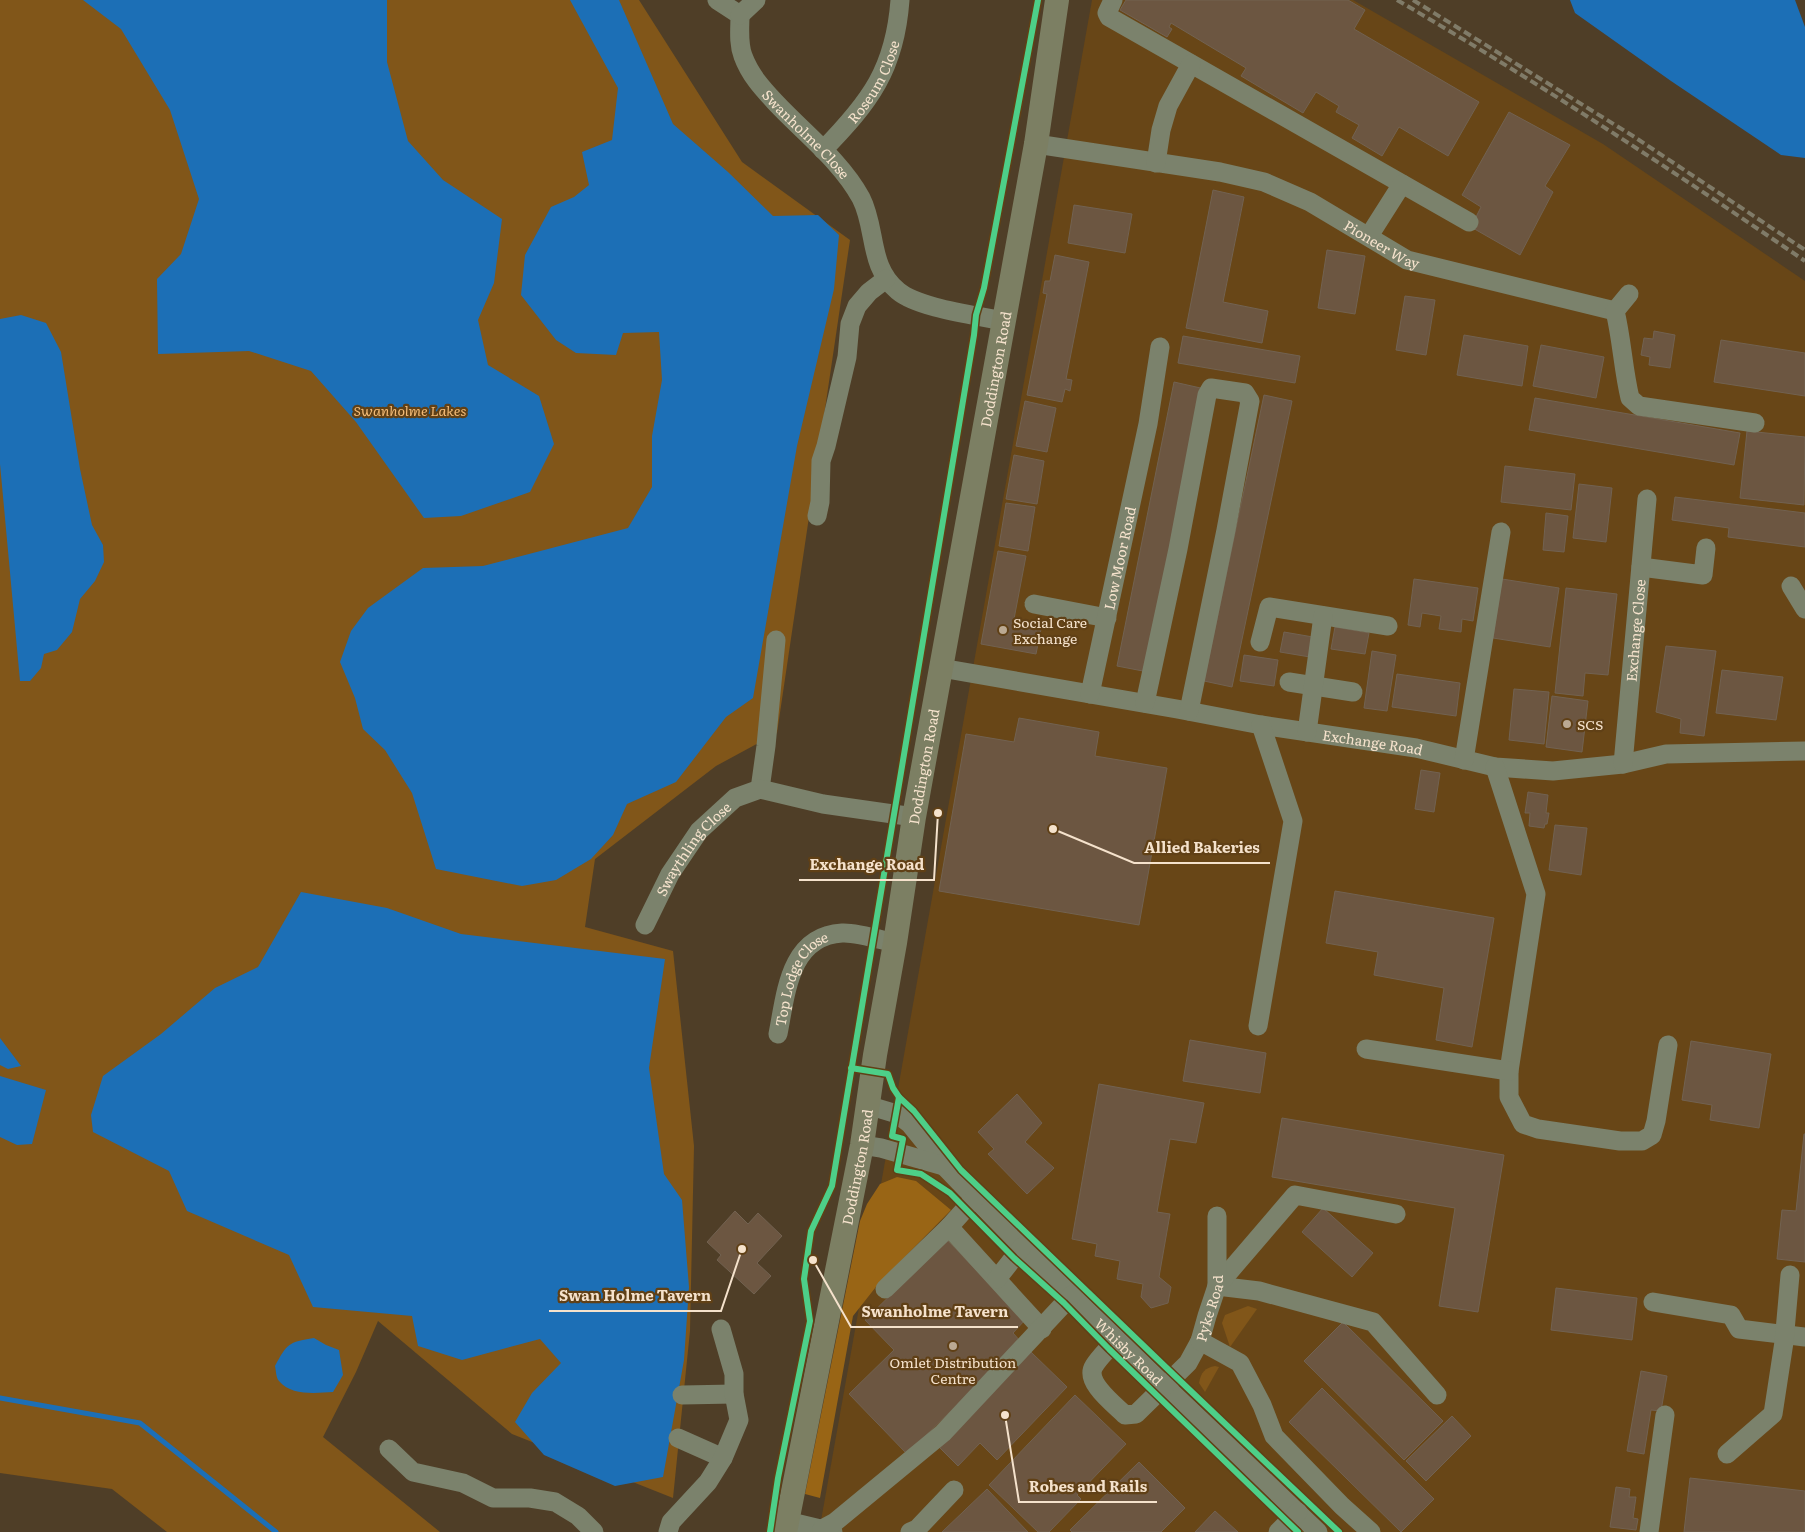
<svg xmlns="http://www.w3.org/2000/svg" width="1805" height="1532" font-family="Literata,serif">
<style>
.built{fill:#684617}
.green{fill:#815619}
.forest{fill:#996515}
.water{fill:#1c6fb6}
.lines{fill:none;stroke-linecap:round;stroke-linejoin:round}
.stream{stroke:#1c6fb6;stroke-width:5}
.building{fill:#6c5641;stroke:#726251}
.minor{stroke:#7b826c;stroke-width:19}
.major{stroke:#7c7f63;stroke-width:24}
.rail{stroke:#807b68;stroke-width:4;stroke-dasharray:8 4;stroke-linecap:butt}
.cycleway-casing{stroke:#604016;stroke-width:9}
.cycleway{stroke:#4dcf88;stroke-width:6}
.poi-dot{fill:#bba992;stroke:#604016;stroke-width:2}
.labels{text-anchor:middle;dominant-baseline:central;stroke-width:4.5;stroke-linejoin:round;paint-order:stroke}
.street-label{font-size:14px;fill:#f5e2cc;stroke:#604016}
.park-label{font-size:14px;font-style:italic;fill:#f3bb77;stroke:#604016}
.poi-label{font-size:14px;fill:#f5e2cc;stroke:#604016;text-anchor:start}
.leader{fill:none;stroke:#f5e2cc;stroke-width:2}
.callout-dot{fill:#f5e2cc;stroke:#604016;stroke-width:2}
.callout-label{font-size:15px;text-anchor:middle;font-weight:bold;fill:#f5e2cc;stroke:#604016;stroke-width:4.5;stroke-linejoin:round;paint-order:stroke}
</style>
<rect width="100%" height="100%" fill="#4f3e27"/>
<polygon class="built" points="1092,0 1353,0 1603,144 1805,281 1805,1532 819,1532"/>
<g class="green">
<polygon points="0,0 639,0 742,162 850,240 777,733 716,766 595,859 585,927 673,951 694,1146 690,1331 673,1498 512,1434 378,1321 356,1372 323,1437 440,1532 167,1532 112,1489 0,1473"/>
<polygon points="1248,1306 1257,1309 1230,1347 1222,1323 1225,1315"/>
<path d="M 1215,1366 L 1219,1367 L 1205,1392 L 1199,1383 C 1201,1372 1205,1368 1215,1366 Z"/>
</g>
<polygon class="forest" points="897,1177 916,1181 951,1210 879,1283 853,1316 820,1498 805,1494 860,1221 867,1204 880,1184"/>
<g class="water">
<polygon points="83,0 387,0 387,62 408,141 443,180 502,219 494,283 478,320 488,365 539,396 554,444 530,492 461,516 424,518 356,422 311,371 249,351 158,354 157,279 181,254 199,199 170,110 121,29"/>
<polygon points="570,0 619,0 673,124 728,172 773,216 818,215 839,235 834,289 797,446 753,698 726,717 676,782 627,804 613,835 591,859 556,880 522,886 436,869 412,793 385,750 363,729 355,698 340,662 351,631 368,608 423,568 483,566 628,528 652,487 652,436 662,380 659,332 623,333 616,355 576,353 556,340 521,295 525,255 551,207 574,197 589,185 582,152 612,140 618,88"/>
<polygon points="1570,0 1795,0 1805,27 1805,158 1781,155 1671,81 1575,13"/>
<polygon points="21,315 46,323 61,352 80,469 92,525 103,545 104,562 95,581 80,599 72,632 57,650 44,654 41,668 30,681 20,681 0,464 0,319"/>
<polygon points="301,892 387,908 461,934 665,959 649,1068 664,1174 682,1200 689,1287 684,1360 663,1477 615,1486 544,1455 515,1422 532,1393 561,1363 540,1339 462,1360 418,1346 412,1316 313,1307 289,1255 187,1211 169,1171 93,1132 91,1115 103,1076 161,1034 215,988 258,967"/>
<polygon points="0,1038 21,1066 8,1069 0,1065"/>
<polygon points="0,1076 46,1090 32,1144 17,1145 0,1137"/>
<path d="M 314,1338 L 326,1345 L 339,1350 L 343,1375 L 333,1392 C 316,1393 291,1396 279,1381 C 276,1378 276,1370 275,1366 C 287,1344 288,1342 314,1338 Z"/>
</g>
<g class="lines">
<polyline class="stream" points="0,1398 140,1423 276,1532"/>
</g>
<g class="building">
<polygon points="1126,0 1348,0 1365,10 1354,29 1479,102 1448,156 1399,127 1382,156 1352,138 1359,125 1336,112 1339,106 1316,92 1303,113 1241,76 1246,68 1171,23 1169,27 1172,29 1167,37 1120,10"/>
<polygon points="1509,112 1570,145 1545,186 1553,192 1520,255 1471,227 1481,207 1462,195"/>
<polygon points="1213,190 1244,197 1223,302 1268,311 1262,343 1186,328"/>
<polygon points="1074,205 1132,214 1125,253 1068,243"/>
<polygon points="1327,250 1365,256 1355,314 1318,308"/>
<polygon points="1055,255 1089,262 1066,379 1072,380 1070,391 1065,389 1062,402 1027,395 1047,294 1043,293 1045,281 1050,281"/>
<polygon points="1405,296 1435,300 1426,355 1396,350"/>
<polygon points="1654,331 1675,335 1670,368 1649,365 1650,357 1641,355 1644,338 1653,339"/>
<polygon points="1464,335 1528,346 1522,386 1457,375"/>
<polygon points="1183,336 1300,356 1295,383 1178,363"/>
<polygon points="1721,340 1805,353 1805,396 1714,382"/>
<polygon points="1541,345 1604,357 1596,398 1533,386"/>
<polygon points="1174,382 1205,389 1148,672 1117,666"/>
<polygon points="1264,395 1292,401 1232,687 1204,681"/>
<polygon points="1535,398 1740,433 1734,465 1529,430"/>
<polygon points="1025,401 1056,408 1047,452 1016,446"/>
<polygon points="1747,431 1805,437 1804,505 1740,498"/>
<polygon points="1014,455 1044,461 1037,504 1006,499"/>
<polygon points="1505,466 1575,474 1571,510 1501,502"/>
<polygon points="1579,484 1612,488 1606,542 1573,538"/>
<polygon points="1675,497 1805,513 1805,547 1728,537 1729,528 1672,520"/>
<polygon points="1006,503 1035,507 1028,551 999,546"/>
<polygon points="1546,513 1568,516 1564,552 1543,550"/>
<polygon points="998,551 1026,556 1014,619 1042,624 1036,654 981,644"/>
<polygon points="1414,579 1478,588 1473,621 1462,619 1461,632 1439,629 1441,616 1422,613 1420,627 1408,625"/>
<polygon points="1502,579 1559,588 1550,647 1493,638"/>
<polygon points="1566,588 1617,594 1608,675 1585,673 1583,696 1555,693"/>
<polygon points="1335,627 1369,633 1365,654 1331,649"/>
<polygon points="1284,632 1313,637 1310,657 1280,652"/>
<polygon points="1666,646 1716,651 1704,736 1680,733 1681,719 1656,712"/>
<polygon points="1372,651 1396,655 1387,711 1364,708"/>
<polygon points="1244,655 1278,660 1274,686 1240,681"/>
<polygon points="1722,670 1783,677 1776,720 1716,713"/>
<polygon points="1397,674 1460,683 1456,716 1392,707"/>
<polygon points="1514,689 1549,692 1544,744 1509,740"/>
<polygon points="1552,696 1588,701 1582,752 1546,747"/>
<polygon points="1019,718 1099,732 1095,756 1167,768 1139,925 939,891 966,734 1014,742"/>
<polygon points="1421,770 1440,773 1434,812 1415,809"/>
<polygon points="1528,792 1548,795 1546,813 1549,813 1547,824 1545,824 1544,828 1529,826 1530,813 1525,813"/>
<polygon points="1555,825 1587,828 1581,875 1549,870"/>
<polygon points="1335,891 1494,918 1472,1047 1436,1040 1444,988 1374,975 1378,952 1326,943"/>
<polygon points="1190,1040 1266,1053 1260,1093 1183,1081"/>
<polygon points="1691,1041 1771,1054 1759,1128 1710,1120 1712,1105 1682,1100"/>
<polygon points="1099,1084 1204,1103 1196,1143 1170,1139 1157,1212 1170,1214 1159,1277 1171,1287 1168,1303 1151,1308 1141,1297 1143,1284 1117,1279 1120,1261 1095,1256 1097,1244 1072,1239"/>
<polygon points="1017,1094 1042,1123 1025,1142 1054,1168 1027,1194 988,1154 994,1149 978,1132"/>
<polygon points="1282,1118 1504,1155 1478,1312 1439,1306 1455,1208 1272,1177"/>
<polygon points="1804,1134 1805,1134 1805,1262 1777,1259 1782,1210 1796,1211"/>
<polygon points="1323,1208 1373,1253 1352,1277 1302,1232"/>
<polygon points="735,1211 748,1224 758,1213 782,1236 757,1263 771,1276 754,1294 717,1260 721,1255 707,1242"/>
<polygon points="947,1240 1025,1320 1013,1333 1021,1342 907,1454 849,1394 894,1350 865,1320"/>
<polygon points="1556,1288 1637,1298 1632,1340 1551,1330"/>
<polygon points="1343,1322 1443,1421 1404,1460 1304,1361"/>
<polygon points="1031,1352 1067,1387 997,1460 980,1443 958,1466 939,1447"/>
<polygon points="1641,1371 1667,1376 1661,1411 1651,1410 1644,1454 1627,1451"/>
<polygon points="1322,1388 1434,1499 1401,1532 1289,1422"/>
<polygon points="1075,1395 1126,1444 1077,1495 1081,1499 1049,1532 1038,1532 989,1485"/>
<polygon points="1452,1416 1471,1436 1426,1481 1406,1461"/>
<polygon points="1139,1462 1185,1508 1161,1532 1072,1532 1070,1530"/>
<polygon points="1690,1478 1805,1491 1805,1532 1684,1532"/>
<polygon points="1616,1487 1630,1489 1629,1497 1636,1497 1633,1518 1638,1519 1636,1530 1610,1527"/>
<polygon points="987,1489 1028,1532 942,1532"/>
<polygon points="1215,1511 1238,1532 1195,1532"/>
</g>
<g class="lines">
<g class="minor">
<path id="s1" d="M 717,0 L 740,15 C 740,28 738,43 743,56 C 750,75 762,88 775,102 C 804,133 841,161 861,198 C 877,229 868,267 898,291 C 918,308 975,315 1003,321"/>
<polyline points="1113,0 1107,13 1109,17 1469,222"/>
<polyline points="740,15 756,0"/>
<path id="s2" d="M 1036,144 L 1220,172 L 1264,182 L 1310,202 L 1407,260 L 1615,311"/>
<path id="s3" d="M 823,150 C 870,102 895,69 900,0"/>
<polyline points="1156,163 1161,130 1168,106 1191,64"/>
<polyline points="1369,236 1402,184"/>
<path d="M 1629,294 L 1615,311 C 1622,340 1623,369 1630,398 L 1639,406 L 1755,423"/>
<polyline points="817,516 820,502 821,461 826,446 847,357 850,324 857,306 869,292 886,279"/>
<polyline points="1641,567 1703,575 1706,548"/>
<polyline points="1791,586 1805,609"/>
<polyline points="1034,604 1107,618"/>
<polyline points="1260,642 1269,607 1388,626"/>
<path id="s4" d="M 941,668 L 1177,709 L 1261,725 L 1416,748 L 1495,767 L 1553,771 L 1623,764 L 1666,754 L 1805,751"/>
<polyline points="1289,682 1353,692"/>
<path id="s5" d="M 1090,694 L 1148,424 L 1160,347"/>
<polyline points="1145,703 1178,549 1207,395 1211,388 1245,393 1250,401 1226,530 1189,711"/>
<polyline points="1307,732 1323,616"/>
<polyline points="1464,760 1501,532"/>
<path id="s6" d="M 1623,764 L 1647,499"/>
<polyline points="1495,767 1536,894 1509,1071 1509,1097 1523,1124 1538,1129 1620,1141 1642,1141 1652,1135 1656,1121 1668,1045"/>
<polyline points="760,789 766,746 776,640"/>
<path id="s7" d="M 645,925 L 670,874 L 699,831 L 735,798 L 760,789 L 823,804 L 914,817"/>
<polyline points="1258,1026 1293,821 1261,725"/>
<path id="s8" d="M 778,1034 C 786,994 789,936 842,933 C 855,932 882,940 895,943"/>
<polyline points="1366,1049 1509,1071"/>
<path id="s9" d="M 867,1105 L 897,1114 L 910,1124 L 944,1166 L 1022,1247 L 1165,1386 L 1318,1532"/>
<polyline points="862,1145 881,1148 944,1166"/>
<polyline points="949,1227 1042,1329"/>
<polyline points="997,1279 1022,1247"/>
<polyline points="1217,1286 1259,1291 1373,1322 1437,1395"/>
<polyline points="1217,1286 1295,1195 1396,1214"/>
<polyline points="885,1289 949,1227 975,1198"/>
<polyline points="1653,1302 1731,1315 1739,1329 1805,1337"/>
<path id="s10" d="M 1116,1339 C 1110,1348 1100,1356 1094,1366 C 1084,1382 1114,1404 1125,1415 L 1136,1414 L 1188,1363 L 1200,1341 L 1207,1316 L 1217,1286 L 1217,1216"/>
<polyline points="1200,1341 1240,1363 1262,1405 1274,1436 1342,1506 1371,1532"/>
<polyline points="682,1395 734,1394"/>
<polyline points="678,1438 723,1458"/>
<polyline points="389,1449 413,1472 463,1483 493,1498 530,1498 555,1502 578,1516 594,1532"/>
<polyline points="1727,1454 1773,1414 1784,1342 1790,1275"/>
<polyline points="787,1521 833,1532"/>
<polyline points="822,1529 835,1522 943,1433 1072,1295"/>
<polyline points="668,1532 671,1522 708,1482 723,1458 739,1420 734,1394 734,1374 721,1329"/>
<polyline points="910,1532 917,1529 954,1490"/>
<polyline points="1278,1532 1298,1512"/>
<polyline points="1649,1532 1665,1415"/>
</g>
<path class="major" id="s11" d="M 785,1532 L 862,1145 L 875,1055 L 895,943 L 914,817 L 1036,144 L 1057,0"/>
<g class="rail">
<path d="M 1397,0 C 1536,81 1672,170 1805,261"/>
<polyline points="1413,0 1633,136 1805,250"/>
</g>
<defs>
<g id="cycleway">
<polyline points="851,1068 888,1074 893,1088 899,1097 914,1111 961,1170 1175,1376 1339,1532"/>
<polyline points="899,1097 892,1136 903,1139 897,1170 921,1174 950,1193 1014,1258 1064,1303 1109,1349 1298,1532"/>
<polyline points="770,1532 778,1478 810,1321 804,1279 811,1231 832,1186 974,335 976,315 984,288 1038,0"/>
</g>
</defs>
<use href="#cycleway" class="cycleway-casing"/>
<use href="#cycleway" class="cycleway"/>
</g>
<g class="poi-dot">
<circle cx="1003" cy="630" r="5"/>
<circle cx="1567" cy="724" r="5"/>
<circle cx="953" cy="1346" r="5"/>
</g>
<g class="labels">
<g class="street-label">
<text stroke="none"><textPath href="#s3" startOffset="86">Roseum Close</textPath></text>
<text stroke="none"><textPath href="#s1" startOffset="170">Swanholme Close</textPath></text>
<text stroke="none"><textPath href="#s2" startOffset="365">Pioneer Way</textPath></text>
<text stroke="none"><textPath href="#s11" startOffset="1182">Doddington Road</textPath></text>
<text stroke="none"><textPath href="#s5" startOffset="139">Low Moor Road</textPath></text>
<text stroke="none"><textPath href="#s6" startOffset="134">Exchange Close</textPath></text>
<text stroke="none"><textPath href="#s4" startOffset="438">Exchange Road</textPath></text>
<text stroke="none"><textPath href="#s11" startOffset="778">Doddington Road</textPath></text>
<text stroke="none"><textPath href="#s7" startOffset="91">Swaythling Close</textPath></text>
<text stroke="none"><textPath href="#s8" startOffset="62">Top Lodge Close</textPath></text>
<text stroke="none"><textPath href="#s11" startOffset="372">Doddington Road</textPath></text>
<text stroke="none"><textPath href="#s10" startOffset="240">Pyke Road</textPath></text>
<text stroke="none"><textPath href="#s9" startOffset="364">Whisby Road</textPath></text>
</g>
<g class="park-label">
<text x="410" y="410">Swanholme Lakes</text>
</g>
<g class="poi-label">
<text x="1013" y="622">Social Care<tspan x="1013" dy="16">Exchange</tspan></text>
<text x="1577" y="724">SCS</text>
<text x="953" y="1362" text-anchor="middle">Omlet Distribution<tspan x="953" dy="16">Centre</tspan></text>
</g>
</g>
<path class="leader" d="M1053 829L1134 863H1270M938 813L934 880H799M742 1249L721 1311H549M813 1260L851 1327H1018M1005 1415L1019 1502H1157"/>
<g class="callout-dot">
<circle cx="1053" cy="829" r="5"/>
<circle cx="938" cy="813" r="5"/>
<circle cx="742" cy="1249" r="5"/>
<circle cx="813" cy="1260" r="5"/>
<circle cx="1005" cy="1415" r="5"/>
</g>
<g class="callout-label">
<text x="1202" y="853">Allied Bakeries</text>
<text x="867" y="870">Exchange Road</text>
<text x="635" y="1301">Swan Holme Tavern</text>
<text x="935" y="1317">Swanholme Tavern</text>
<text x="1088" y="1492">Robes and Rails</text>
</g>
</svg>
